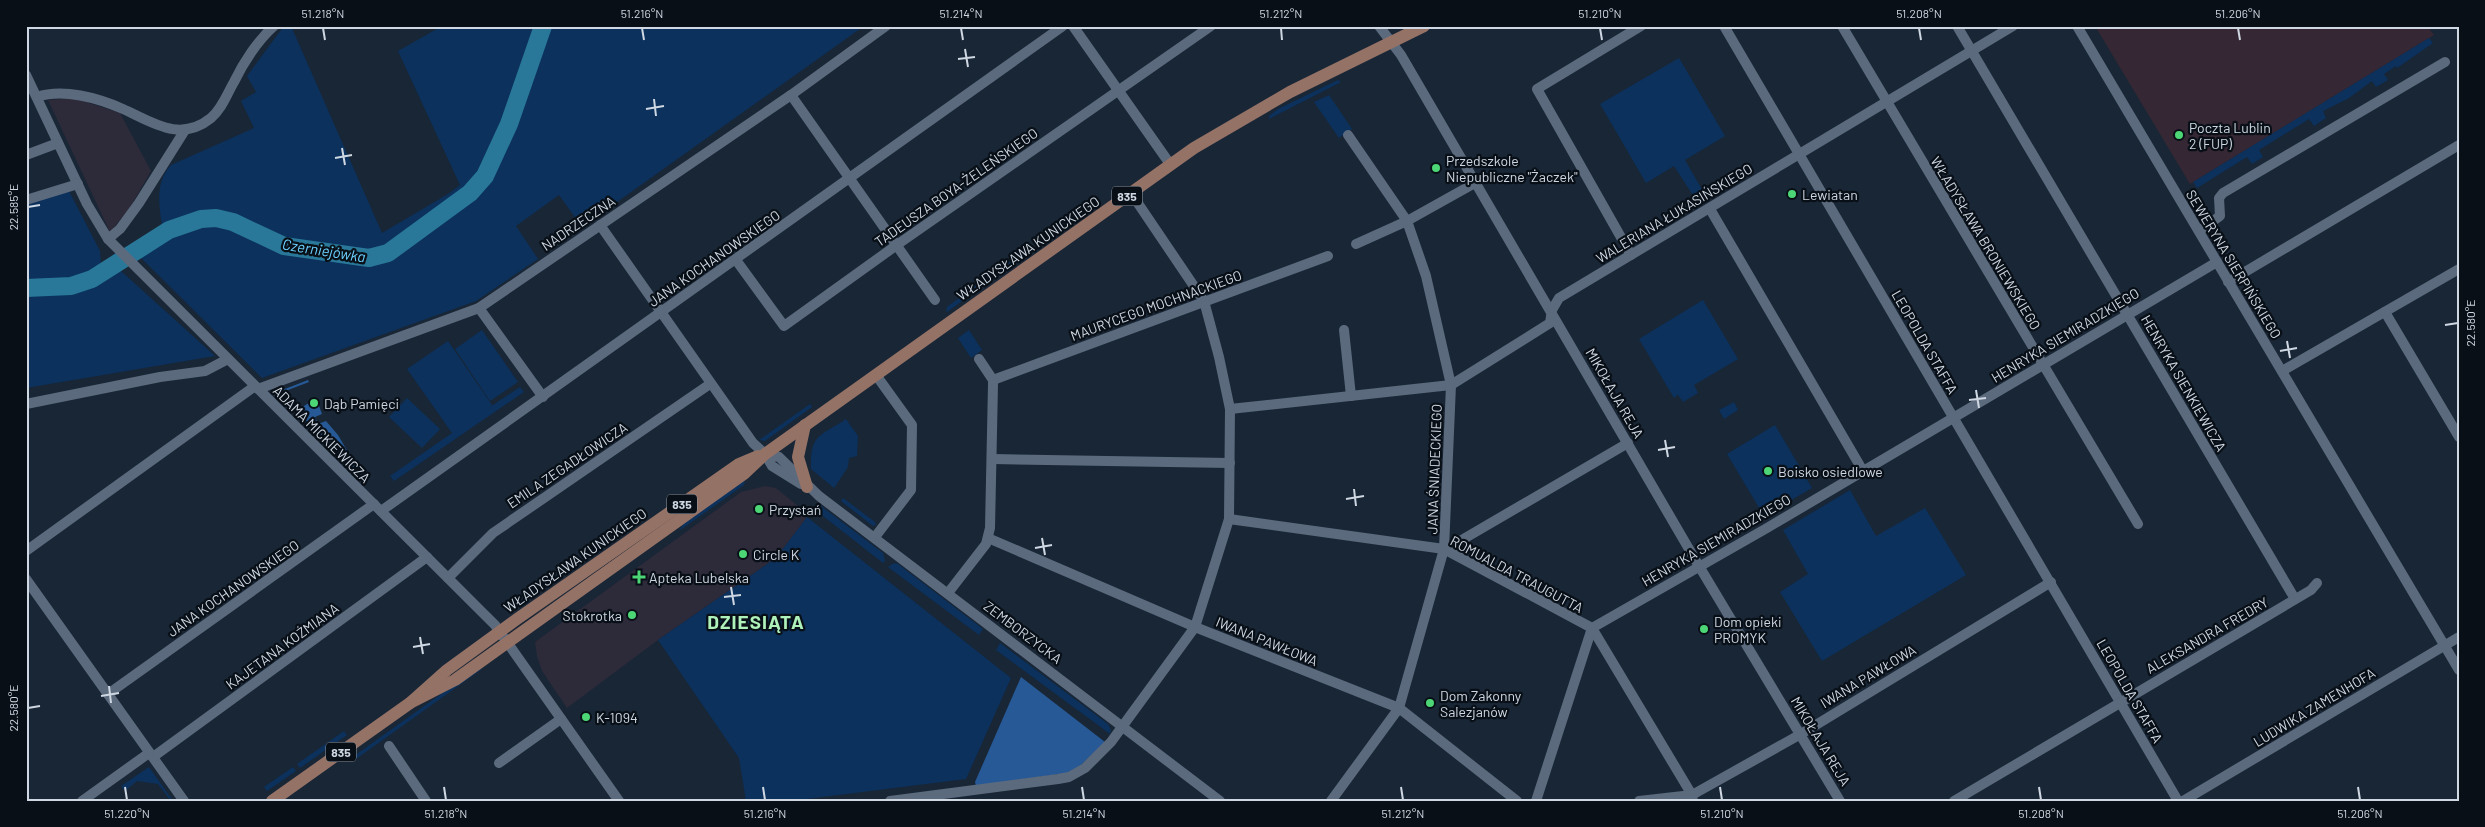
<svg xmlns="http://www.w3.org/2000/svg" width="2485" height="827" font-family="Barlow,sans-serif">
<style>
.commercial{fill:#2d2a3a}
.industrial{fill:#352733}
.green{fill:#0b315c}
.forest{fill:#265996}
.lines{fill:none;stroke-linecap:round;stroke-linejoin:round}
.river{stroke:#297899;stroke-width:18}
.minor{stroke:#5b6a7d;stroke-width:10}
.major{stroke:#957266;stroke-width:12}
.ticks{fill:none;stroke:#ced7e2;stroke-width:2}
.poi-dot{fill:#4dd676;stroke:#090f16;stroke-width:2}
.labels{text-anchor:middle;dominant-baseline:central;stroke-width:4.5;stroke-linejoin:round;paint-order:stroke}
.shield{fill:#090f16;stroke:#939ba5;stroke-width:1}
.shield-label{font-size:12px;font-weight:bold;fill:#ced7e2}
.poi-label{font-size:14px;fill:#ced7e2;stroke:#090f16;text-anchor:start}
.street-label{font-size:14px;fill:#ced7e2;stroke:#090f16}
.water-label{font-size:15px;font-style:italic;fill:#6cd1ff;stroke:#090f16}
.district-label{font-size:19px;font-weight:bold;letter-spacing:1px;fill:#aef1ba;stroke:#090f16}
.neatline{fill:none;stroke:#ced7e2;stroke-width:2}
.ticks-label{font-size:12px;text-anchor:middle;fill:#ced7e2}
</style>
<rect width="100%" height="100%" fill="#192636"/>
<g class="commercial">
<polygon points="74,98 120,113 151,171 129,209 110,232 48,100"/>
<polygon points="765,486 776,488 809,515 776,558 658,640 567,708 542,671 537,656 535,642 741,492"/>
</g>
<polygon class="industrial" points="2095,26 2427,26 2434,35 2190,184"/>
<g class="green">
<path d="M 284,26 L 291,26 L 382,233 L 448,194 L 460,185 L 398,51 L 442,26 L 864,26 L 582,227 L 559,195 L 516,226 L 538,259 L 476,301 L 262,378 L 139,256 L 121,271 L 215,356 L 26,388 L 26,205 L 69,191 L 100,251 L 101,265 L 162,226 C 159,205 155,182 171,165 L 254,128 L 241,101 L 256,92 L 247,76 Z"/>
<polygon points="2429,38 2433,43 2397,68 2396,66 2384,74 2388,80 2376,87 2372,81 2349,98 2323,111 2326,118 2314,126 2309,119 2259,150 2263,157 2252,164 2247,157 2197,188 2193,182"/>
<polygon points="1679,58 1725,136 1685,160 1705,195 1696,200 1674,166 1646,183 1600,104"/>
<polygon points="1338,80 1341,82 1269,119 1269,116 1278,109"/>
<polygon points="1329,95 1352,129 1339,138 1314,102"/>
<polygon points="1016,257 1018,260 947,312 946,310 948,306"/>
<polygon points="1703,300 1738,359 1694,385 1698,393 1683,402 1678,395 1674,398 1639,339"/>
<polygon points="482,330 518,382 490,401 455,349"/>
<polygon points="969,330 982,350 971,358 958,338"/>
<polygon points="448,341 492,405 490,407 520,387 524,392 394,481 390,476 452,433 407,369"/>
<polygon points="407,398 440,429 422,448 389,417"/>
<polygon points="1734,402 1738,410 1724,419 1719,410"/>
<polygon points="810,404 812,407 765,441 759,440"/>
<path d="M 846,419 L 858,436 L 857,456 L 849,458 L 848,467 L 834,488 L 811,469 C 810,434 819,437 846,419 Z"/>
<polygon points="1775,425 1812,488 1764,516 1727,454"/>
<polygon points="745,480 744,485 679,531 685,521"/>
<polygon points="1850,490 1876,536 1925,508 1966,575 1822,661 1780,592 1808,574 1783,530"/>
<polygon points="843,498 875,522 876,525 873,526 841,501"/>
<polygon points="816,506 821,506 883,553 885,561 883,563 814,509"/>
<polygon points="807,517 1011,678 966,779 791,801 746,801 739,758 658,640 776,558"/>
<polygon points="894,563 898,564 983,629 979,635 888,567"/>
<polygon points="1000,643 1108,724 1111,730 1110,734 996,650"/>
<polygon points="479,667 482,669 356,759 354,756"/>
<polygon points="344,731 347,735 300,768 297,764"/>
<polygon points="149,767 173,801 171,801 158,784 137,781 125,791 121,786"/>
<polygon points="293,767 296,771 267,791 264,787"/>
</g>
<g class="forest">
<polygon points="308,380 309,382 283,392 298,410 316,398 322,414 315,417 318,424 326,421 338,435 356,466 354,468 277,392"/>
<polygon points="1021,677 1105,742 1081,765 1067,773 976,786 975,782"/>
</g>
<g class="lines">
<polyline class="river" points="26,288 71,286 92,279 169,230 201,219 216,218 233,222 284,246 369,258 388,253 470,193 485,176 509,124 543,26"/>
<g class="minor">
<polyline points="1073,26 1170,164"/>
<polyline points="1379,26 1401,55 1696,561 1840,801"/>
<polyline points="1724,26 2178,801"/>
<polyline points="1842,26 2138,524"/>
<polyline points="1957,26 2295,599"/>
<polyline points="2077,26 2459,670"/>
<polyline points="26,75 87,204 108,239 495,625 619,801"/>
<polyline points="791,95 935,300"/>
<path d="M 37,97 C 63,88 98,98 123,109 C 152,122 180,143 211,118 C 222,109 227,94 234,82 C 243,63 258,40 274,26"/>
<polyline points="26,155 58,143"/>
<polyline points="26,200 78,184"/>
<polyline points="1710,209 1863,471"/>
<polyline points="600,225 753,443 765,454 772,466 801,484"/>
<polyline points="2199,231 2220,216 2219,198 2223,193 2445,62"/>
<polyline points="108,239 120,229 139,203 185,130"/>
<polyline points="1356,244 1407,221 1475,183"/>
<polyline points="1631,255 1537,89 1641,26"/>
<polyline points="736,260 784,326 901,242 1211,26"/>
<polyline points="2228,282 2459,145"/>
<polyline points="479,308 543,397"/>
<polyline points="2385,312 2459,437"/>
<polyline points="1344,330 1351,396"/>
<polyline points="2282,371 2459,269"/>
<polyline points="993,380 1328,256"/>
<polyline points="258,389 479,308 791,95 886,26"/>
<polyline points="26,404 160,377 205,371 228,359"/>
<path d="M 1230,409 L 1451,385 L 1550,323 L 1552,310 L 1559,298 C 1711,208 1861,116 2013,26"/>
<polyline points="765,454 779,457 819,496 1220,801"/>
<polyline points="993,459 1230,463"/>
<polyline points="381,511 1063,26"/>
<polyline points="1229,519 1444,549 1592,628 1692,795 1693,801"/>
<polyline points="875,537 911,490 912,425 876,375"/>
<polyline points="988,538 1195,627 1399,708 1517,801"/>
<polyline points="1460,541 1628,443"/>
<polyline points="26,551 255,386"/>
<polyline points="448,578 493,533 509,522 710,384"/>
<polyline points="26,579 184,801"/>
<polyline points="948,593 986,544 990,528 993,384 993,380 979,359"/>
<polyline points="108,694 374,504"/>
<polyline points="389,746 426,801"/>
<polyline points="153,757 427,557"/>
<polyline points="499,763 561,719"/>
<polyline points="82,801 149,753"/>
<polyline points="890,801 1058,779 1069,777 1085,768 1111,742 1195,627 1229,519 1230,409 1219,357 1204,301 1131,193"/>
<polyline points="1331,801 1399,708 1444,549 1451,385 1426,276 1407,221 1348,135"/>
<polyline points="1536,801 1592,628 1767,528 2217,262"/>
<polyline points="1639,801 1692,795 1801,734 2051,582"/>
<polyline points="1954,801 2311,590 2317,583"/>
<polyline points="2183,801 2459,637"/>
</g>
<g class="major">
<polyline points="805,425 798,457 807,487"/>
<polyline points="410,703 455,680 745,473 765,454 1194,148 1290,92 1424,26"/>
<polyline points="272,801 410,703 447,670 517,619 739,464 758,456"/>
</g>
</g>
<path class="ticks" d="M 323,28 L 325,40M 642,28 L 644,40M 961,28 L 963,40M 1281,28 L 1282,40M 1600,28 L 1602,40M 1919,28 L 1921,40M 2238,28 L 2240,40M 965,49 L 968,67M 958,59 L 975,57M 654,99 L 656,116M 646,109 L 664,106M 342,148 L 345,165M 335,158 L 352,155M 28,207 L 40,205M 2445,325 L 2458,323M 2287,341 L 2290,358M 2280,351 L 2297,348M 1976,390 L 1979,408M 1969,400 L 1986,398M 1665,440 L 1668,457M 1658,450 L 1675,447M 1354,489 L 1356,506M 1346,499 L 1364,496M 1042,538 L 1045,555M 1035,548 L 1052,545M 731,587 L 734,605M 724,597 L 741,595M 420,637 L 423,654M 413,647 L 430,644M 109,686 L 111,703M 101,696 L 119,693M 28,708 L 40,706M 125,787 L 127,800M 444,787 L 446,800M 763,787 L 765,800M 1082,787 L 1084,800M 1401,787 L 1403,800M 1720,787 L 1722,800M 2039,787 L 2041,800M 2358,787 L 2360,800"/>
<g class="poi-dot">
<circle cx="2179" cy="135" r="5"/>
<circle cx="1436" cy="168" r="5"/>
<circle cx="1792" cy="194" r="5"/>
<circle cx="314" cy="403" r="5"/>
<circle cx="1768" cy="471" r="5"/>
<circle cx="759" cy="509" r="5"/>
<circle cx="743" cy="554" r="5"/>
<path d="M636.5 569.5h5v5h5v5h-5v5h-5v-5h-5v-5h5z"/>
<circle cx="632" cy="615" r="5"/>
<circle cx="1704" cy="629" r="5"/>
<circle cx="1430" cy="703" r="5"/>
<circle cx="586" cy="717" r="5"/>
</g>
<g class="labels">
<g class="shield">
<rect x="1112" y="186.5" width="30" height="19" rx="4"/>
<rect x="667" y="494.5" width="30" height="19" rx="4"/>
<rect x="326" y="742.5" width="30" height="19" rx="4"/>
</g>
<g class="shield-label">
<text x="1127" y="196">835</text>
<text x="682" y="504">835</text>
<text x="341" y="752">835</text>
</g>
<g class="poi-label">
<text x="2189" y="127">Poczta Lublin<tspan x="2189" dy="16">2 (FUP)</tspan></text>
<text x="1446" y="160">Przedszkole<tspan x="1446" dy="16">Niepubliczne "Żaczek"</tspan></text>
<text x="1802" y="194">Lewiatan</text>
<text x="324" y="403">Dąb Pamięci</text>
<text x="1778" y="471">Boisko osiedlowe</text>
<text x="769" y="509">Przystań</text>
<text x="753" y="554">Circle K</text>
<text x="649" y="577">Apteka Lubelska</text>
<text x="622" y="615" text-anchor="end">Stokrotka</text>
<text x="1714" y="621">Dom opieki<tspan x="1714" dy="16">PROMYK</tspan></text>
<text x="1440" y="695">Dom Zakonny<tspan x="1440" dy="16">Salezjanów</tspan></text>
<text x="596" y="717">K-1094</text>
</g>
<g class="street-label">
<text transform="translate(956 187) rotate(-35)">TADEUSZA BOYA-ŻELEŃSKIEGO</text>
<text transform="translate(1674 213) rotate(-31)">WALERIANA ŁUKASIŃSKIEGO</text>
<text transform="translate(578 223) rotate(-34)">NADRZECZNA</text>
<text transform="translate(1986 243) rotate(59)">WŁADYSŁAWA BRONIEWSKIEGO</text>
<text transform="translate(1028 248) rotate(-35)">WŁADYSŁAWA KUNICKIEGO</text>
<text transform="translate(714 258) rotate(-35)">JANA KOCHANOWSKIEGO</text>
<text transform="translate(2234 264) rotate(59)">SEWERYNA SIERPIŃSKIEGO</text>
<text transform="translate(1156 305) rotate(-20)">MAURYCEGO MOCHNACKIEGO</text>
<text transform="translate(2065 335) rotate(-31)">HENRYKA SIEMIRADZKIEGO</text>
<text transform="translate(1925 342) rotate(60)">LEOPOLDA STAFFA</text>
<text transform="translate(2184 383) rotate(60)">HENRYKA SIENKIEWICZA</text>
<text transform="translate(1615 393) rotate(60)">MIKOŁAJA REJA</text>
<text transform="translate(322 434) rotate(45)">ADAMA MICKIEWICZA</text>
<text transform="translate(567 465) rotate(-34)">EMILA ZEGADŁOWICZA</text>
<text transform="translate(1434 469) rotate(-88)">JANA ŚNIADECKIEGO</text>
<text transform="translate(1716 540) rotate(-30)">HENRYKA SIEMIRADZKIEGO</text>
<text transform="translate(575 560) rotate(-35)">WŁADYSŁAWA KUNICKIEGO</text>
<text transform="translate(1517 574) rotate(28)">ROMUALDA TRAUGUTTA</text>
<text transform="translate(233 588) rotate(-35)">JANA KOCHANOWSKIEGO</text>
<text transform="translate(1023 632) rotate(37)">ZEMBORZYCKA</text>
<text transform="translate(2207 635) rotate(-30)">ALEKSANDRA FREDRY</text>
<text transform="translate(1267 641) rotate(22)">IWANA PAWŁOWA</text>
<text transform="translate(282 646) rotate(-36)">KAJETANA KOŹMIANA</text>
<text transform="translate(1868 676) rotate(-31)">IWANA PAWŁOWA</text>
<text transform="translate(2130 691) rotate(60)">LEOPOLDA STAFFA</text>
<text transform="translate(2314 707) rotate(-31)">LUDWIKA ZAMENHOFA</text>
<text transform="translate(1821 741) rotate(59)">MIKOŁAJA REJA</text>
</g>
<g class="water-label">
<text transform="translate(324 250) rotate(9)">Czerniejówka</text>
</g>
<g class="district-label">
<text x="756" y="621">DZIESIĄTA</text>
</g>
</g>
<rect width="2485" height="827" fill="none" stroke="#090f16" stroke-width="55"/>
<rect x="28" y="28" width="2430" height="772" class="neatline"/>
<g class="ticks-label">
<text x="323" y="18">51.218°N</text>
<text x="642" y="18">51.216°N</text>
<text x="961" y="18">51.214°N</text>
<text x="1281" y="18">51.212°N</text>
<text x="1600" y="18">51.210°N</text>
<text x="1919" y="18">51.208°N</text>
<text x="2238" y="18">51.206°N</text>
<text transform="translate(14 207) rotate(-90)" y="4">22.585°E</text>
<text transform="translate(2471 323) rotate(-90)" y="4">22.580°E</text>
<text transform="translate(14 708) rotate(-90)" y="4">22.580°E</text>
<text x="127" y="818">51.220°N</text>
<text x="446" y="818">51.218°N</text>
<text x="765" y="818">51.216°N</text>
<text x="1084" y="818">51.214°N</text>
<text x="1403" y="818">51.212°N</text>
<text x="1722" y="818">51.210°N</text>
<text x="2041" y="818">51.208°N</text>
<text x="2360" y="818">51.206°N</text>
</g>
</svg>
